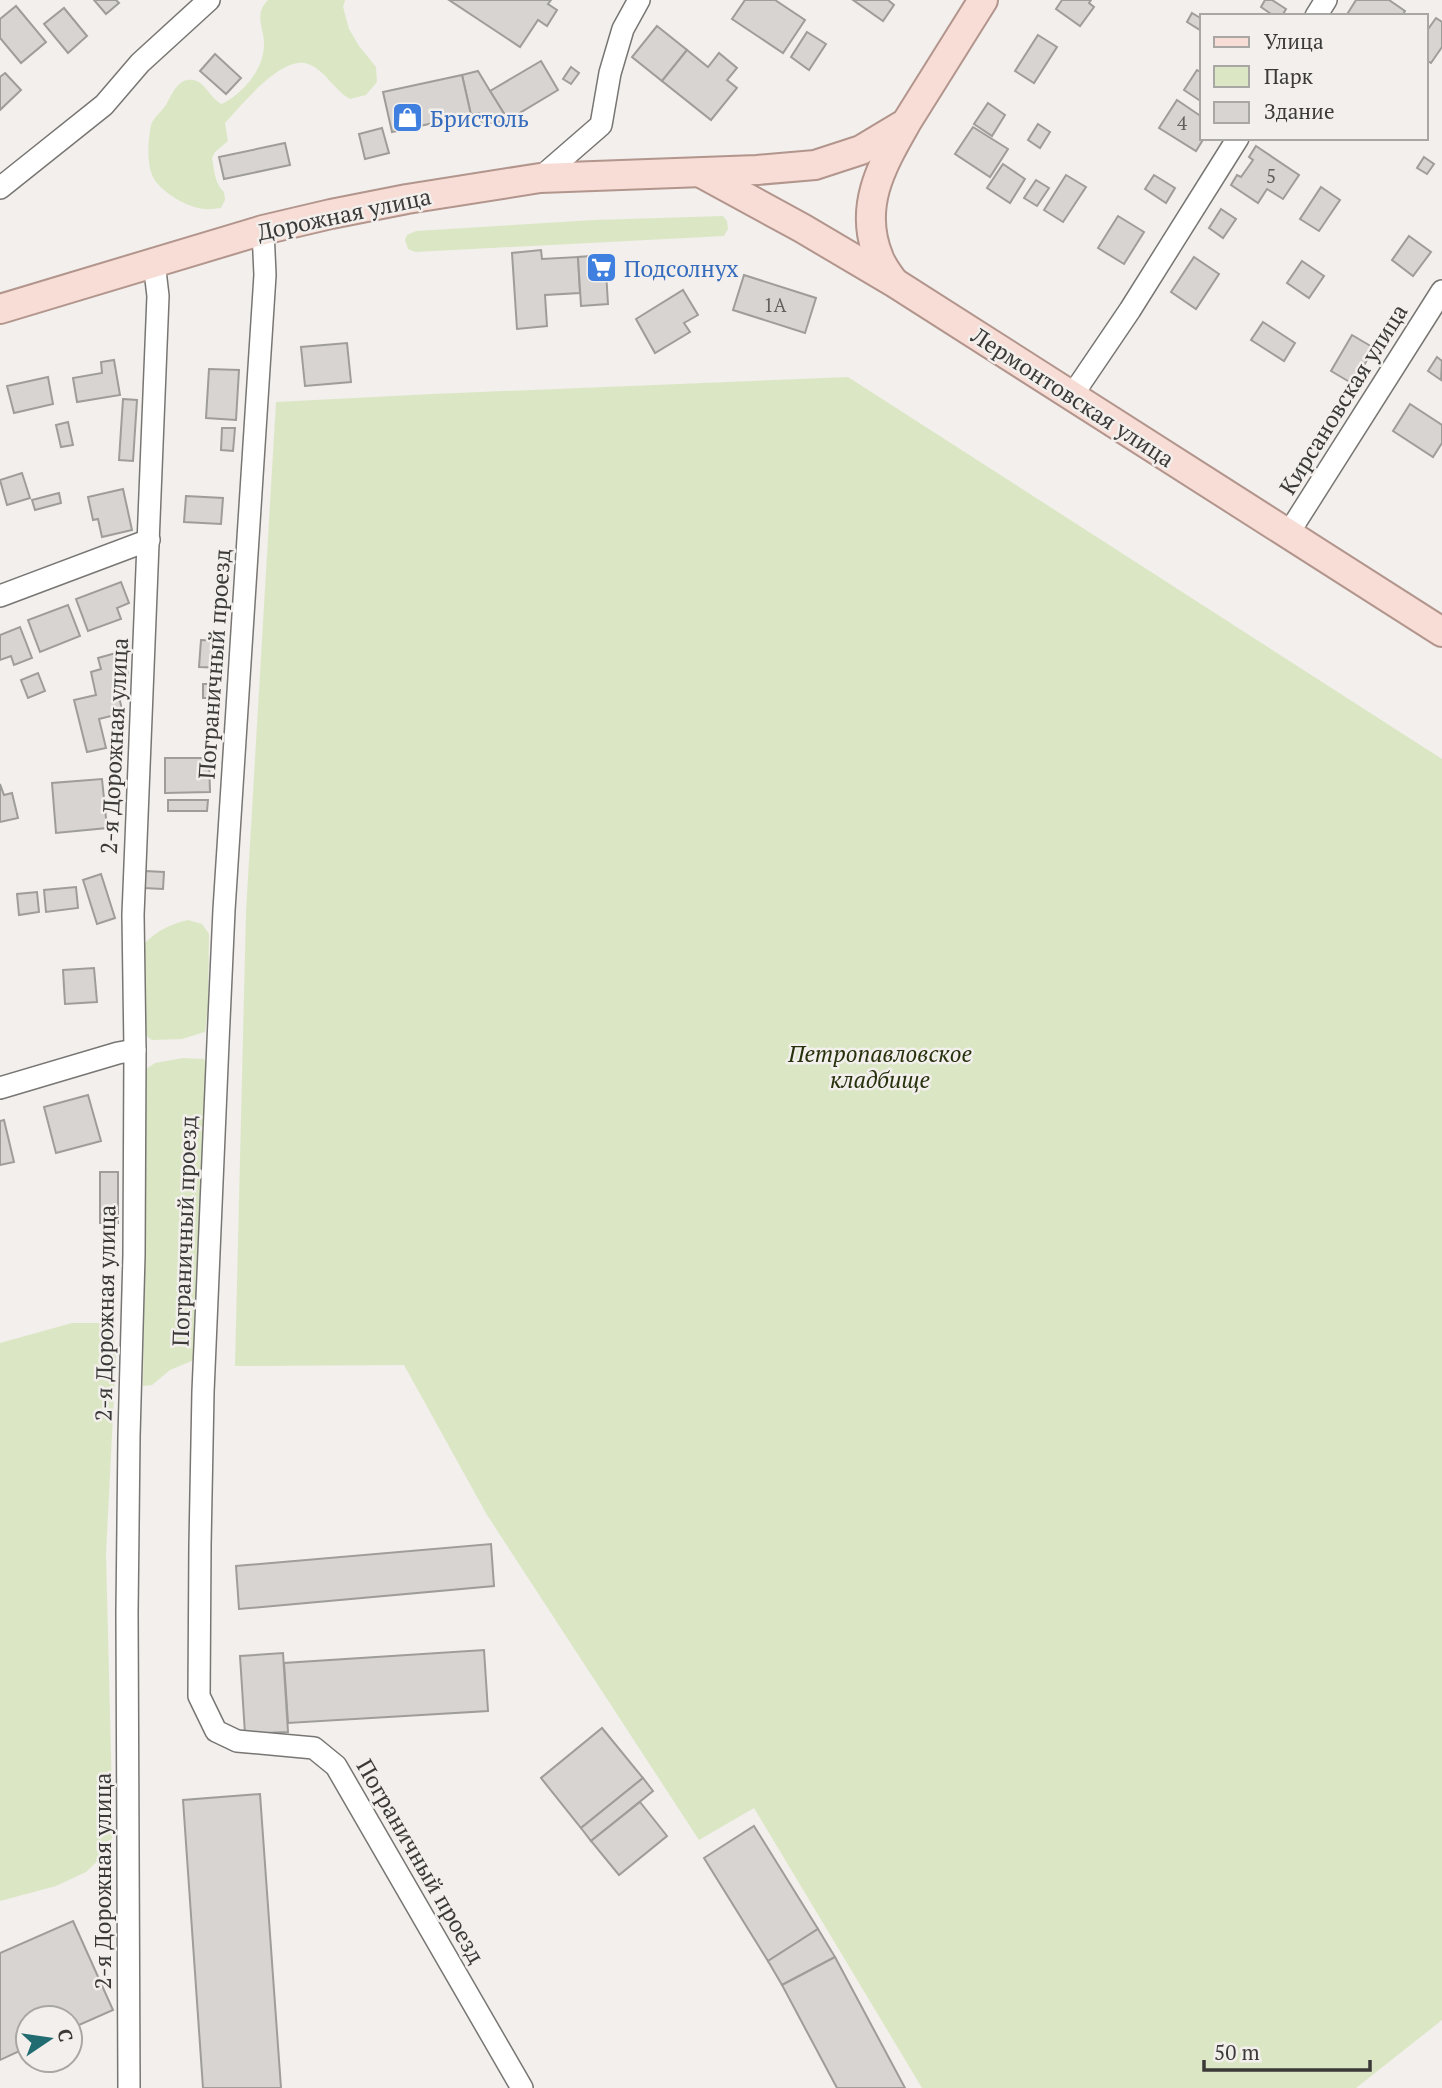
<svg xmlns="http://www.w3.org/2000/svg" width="1442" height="2088" font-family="'PT Serif',serif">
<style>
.green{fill:#dbe7c4}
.building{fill:#d7d4d1;stroke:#9f9d9a;stroke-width:2}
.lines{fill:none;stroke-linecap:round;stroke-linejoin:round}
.minor-casing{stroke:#787673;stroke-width:24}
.major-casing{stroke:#b2958c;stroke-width:32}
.minor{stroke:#fff;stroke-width:21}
.major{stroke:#f7ddd5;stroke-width:28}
.labels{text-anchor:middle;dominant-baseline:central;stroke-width:5;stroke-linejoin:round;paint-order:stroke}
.number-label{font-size:19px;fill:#62605f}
.shop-label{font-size:23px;fill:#366cbe;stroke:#f2efec;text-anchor:start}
.street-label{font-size:23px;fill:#3b3a39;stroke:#f2efec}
.park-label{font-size:23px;font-style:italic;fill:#27310c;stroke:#f2efec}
</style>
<rect width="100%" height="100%" fill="#f2efec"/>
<g class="green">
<path d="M 268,0 L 345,0 L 343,7 L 349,29 L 359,46 L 376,67 L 377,82 L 366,95 L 350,99 C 334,90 325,70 308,64 C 282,54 241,106 225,123 L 228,141 L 215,152 L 212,158 C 214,170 215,184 224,192 L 225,200 L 221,208 C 216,208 210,210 205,209 C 188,208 163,193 154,179 C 146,165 148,140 151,125 C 154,116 163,111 167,103 C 173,93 178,78 193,80 C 206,82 210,99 222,104 C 244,93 265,68 264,42 C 263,25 254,14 268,0 Z"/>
<polygon points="723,216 727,221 728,229 724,236 415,252 408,249 405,240 407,235 416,231 594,220"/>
<polygon points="848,377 1442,759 1442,2020 1356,2088 922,2088 754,1808 699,1840 487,1515 404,1365 235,1366 246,912 276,402 432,394"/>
<path d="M 188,920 L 202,924 L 209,934 L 208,1008 L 205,1032 L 182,1039 L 152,1040 L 145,1035 L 143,977 L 145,943 C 158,930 171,924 188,920 Z"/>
<polygon points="183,1058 204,1059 206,1064 194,1360 170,1370 152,1385 143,1386 146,1069 155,1063"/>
<polygon points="72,1323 104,1323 114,1334 116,1356 106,1554 113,1834 108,1851 86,1872 56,1886 0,1901 0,1343"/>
</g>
<g class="building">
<polygon points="94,0 116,0 119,3 106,14"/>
<polygon points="449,0 551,0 548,4 557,10 547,26 538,20 520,47"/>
<polygon points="745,0 775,0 805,20 783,53 732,19"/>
<polygon points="853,0 888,0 894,5 883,21"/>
<polygon points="1062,0 1091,0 1089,3 1094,7 1080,26 1056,9"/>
<polygon points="1265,0 1272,0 1286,9 1282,16 1274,16 1261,7"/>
<polygon points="1356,0 1389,0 1405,11 1402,16 1346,16"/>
<polygon points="16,6 46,42 21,63 0,38 0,19"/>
<polygon points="64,8 87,36 68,53 44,24"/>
<polygon points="1192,13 1202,19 1202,26 1200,30 1187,22"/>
<polygon points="1436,18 1442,22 1442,47 1431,63 1426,60 1426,32"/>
<polygon points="657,26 687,50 662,81 632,57"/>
<polygon points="807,32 826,44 809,70 791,57"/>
<polygon points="1038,35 1057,47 1034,83 1015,71"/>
<polygon points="687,50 708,67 719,53 737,68 727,80 737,88 711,120 662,81"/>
<polygon points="215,54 241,78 226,94 200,71"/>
<polygon points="541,61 558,90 508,120 490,91"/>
<polygon points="571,67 579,73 571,84 563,79"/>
<polygon points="1197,70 1202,73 1202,102 1184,90"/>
<polygon points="478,71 490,91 508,120 482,125 479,113 471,115 462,75"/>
<polygon points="5,73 21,90 0,110 0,77"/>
<polygon points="462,75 471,115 392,132 383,92"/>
<polygon points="1177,100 1202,117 1202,138 1204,138 1196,151 1159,128"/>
<polygon points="988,103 1005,115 992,136 974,124"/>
<polygon points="1038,124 1050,132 1040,148 1028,140"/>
<polygon points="973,127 1008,149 990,177 955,154"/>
<polygon points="382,128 389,153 365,159 359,134"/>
<polygon points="285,143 290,165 224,179 219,157"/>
<polygon points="1256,146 1299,175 1283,199 1267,189 1258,203 1231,185 1237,175 1241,177 1253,160 1249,157"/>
<polygon points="1424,157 1434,164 1427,174 1417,168"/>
<polygon points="1003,164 1025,179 1010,203 987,188"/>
<polygon points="1066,175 1086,187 1063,222 1044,210"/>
<polygon points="1154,175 1175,188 1166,203 1145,189"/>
<polygon points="1036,180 1049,188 1037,206 1024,198"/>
<polygon points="1321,187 1340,200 1319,231 1300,219"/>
<polygon points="1221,209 1236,219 1223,238 1209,228"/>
<polygon points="1118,216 1144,232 1124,264 1098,248"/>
<polygon points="1409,236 1431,252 1413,276 1392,260"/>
<polygon points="541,250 542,259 578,257 580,293 545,295 547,326 517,329 512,253"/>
<polygon points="605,255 608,304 581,306 578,257"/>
<polygon points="1194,257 1219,274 1196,309 1171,292"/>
<polygon points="1302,261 1324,276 1309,298 1287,283"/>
<polygon points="744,275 816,298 805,333 733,310"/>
<polygon points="683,290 698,315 684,323 690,332 655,353 636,319"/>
<polygon points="1263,322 1295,343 1284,361 1251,340"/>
<polygon points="1352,335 1374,348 1353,384 1331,371"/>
<polygon points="347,343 351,382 305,386 301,347"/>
<polygon points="1437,357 1442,361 1441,380 1428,371"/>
<polygon points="114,360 120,395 77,402 73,378 102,373 101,362"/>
<polygon points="209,369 239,370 236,420 206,418"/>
<polygon points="48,377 53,404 14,413 7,386"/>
<polygon points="123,399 137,400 133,461 119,460"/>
<polygon points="1410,404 1442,425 1442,443 1433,457 1393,431"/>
<polygon points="68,422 73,445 61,447 56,425"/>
<polygon points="222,428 235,428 233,451 221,450"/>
<polygon points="22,473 30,498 7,505 0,480"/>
<polygon points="123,489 132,530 102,537 98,519 93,520 88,497"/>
<polygon points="59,493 61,503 35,510 32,500"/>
<polygon points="186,496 223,498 221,524 184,522"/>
<polygon points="121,582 129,603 117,608 121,619 88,631 76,599"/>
<polygon points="68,605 80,636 40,652 28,620"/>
<polygon points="20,627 32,658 14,665 11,656 0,660 0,635"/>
<polygon points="201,640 224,641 223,668 199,667"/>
<polygon points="123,651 128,674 114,677 123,713 99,719 106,748 87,752 74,700 96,695 91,672 101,669 98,658"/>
<polygon points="38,673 45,691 28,698 21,680"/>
<polygon points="203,684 216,684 215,698 203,698"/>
<polygon points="165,758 209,758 210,792 165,793"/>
<polygon points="102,779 107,828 56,833 52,783"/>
<polygon points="0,784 4,795 12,793 18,818 0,822"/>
<polygon points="168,800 208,800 207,811 168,811"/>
<polygon points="145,871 164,872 163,889 144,888"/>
<polygon points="101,874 115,918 97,924 83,880"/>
<polygon points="76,887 78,908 46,912 44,890"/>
<polygon points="37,892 39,912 19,915 17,894"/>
<polygon points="94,968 97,1002 65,1004 63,970"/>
<polygon points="88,1095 101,1141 56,1153 44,1107"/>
<polygon points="4,1120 14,1162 0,1165 0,1121"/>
<rect x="100" y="1172" width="18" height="51"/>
<polygon points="491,1544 494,1586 239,1609 236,1566"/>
<polygon points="484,1650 488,1711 288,1723 284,1663"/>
<polygon points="283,1653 288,1732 245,1734 240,1656"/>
<polygon points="602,1728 643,1778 581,1828 541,1778"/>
<polygon points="643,1778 653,1791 591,1841 581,1828"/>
<polygon points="260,1794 281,2088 203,2088 183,1800"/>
<polygon points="640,1802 667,1836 619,1875 591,1841"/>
<polygon points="754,1826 818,1929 768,1961 704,1858"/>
<polygon points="73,1921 113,2010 70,2029 70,2018 28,2018 28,2047 0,2060 0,1953"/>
<polygon points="818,1929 835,1957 782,1985 768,1961"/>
<polygon points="835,1957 905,2088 837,2088 782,1985"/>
</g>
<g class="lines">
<defs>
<g id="minor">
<polyline points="1316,16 1326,0"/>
<polyline points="540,178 601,125 610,73 623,29 639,0"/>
<polyline points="0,188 104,105 140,63 209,0"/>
<polyline points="263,230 265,275 224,910 218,1042 203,1392 200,1545 199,1696 216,1731 237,1741 314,1748 336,1766 522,2088"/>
<polyline points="1071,397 1130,310 1238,138"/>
<polyline points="1288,534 1442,291"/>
<polyline points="0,596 149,540"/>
<polyline points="0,1088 118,1053 135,1050"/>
<polyline points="129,2088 127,1613 129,1436 134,1255 135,1050 133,915 158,296 154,262"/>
</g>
<g id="major">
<polyline points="701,173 802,228 895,283 1442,632"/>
<path d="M 893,281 C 888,274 882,266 879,258 C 858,208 881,167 905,125"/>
<polyline points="0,309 263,230 331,214 407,199 540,178 757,170 815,165 861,150 906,123 983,0"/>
</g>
</defs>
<use href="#minor" class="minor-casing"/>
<use href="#major" class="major-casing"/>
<use href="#minor" class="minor"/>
<use href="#major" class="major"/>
</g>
<defs>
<symbol id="shop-square" viewBox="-11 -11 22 22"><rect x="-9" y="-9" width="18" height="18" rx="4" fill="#3f7fe0" stroke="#f2efec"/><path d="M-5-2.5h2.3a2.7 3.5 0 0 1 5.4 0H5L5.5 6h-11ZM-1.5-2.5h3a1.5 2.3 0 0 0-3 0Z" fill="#fff"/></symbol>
<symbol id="supermarket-square" viewBox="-11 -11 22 22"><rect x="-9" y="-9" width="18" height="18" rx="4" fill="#3f7fe0" stroke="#f2efec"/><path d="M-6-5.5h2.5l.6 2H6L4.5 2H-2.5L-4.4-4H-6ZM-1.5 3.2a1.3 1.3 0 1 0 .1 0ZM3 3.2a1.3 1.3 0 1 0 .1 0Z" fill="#fff"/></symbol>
</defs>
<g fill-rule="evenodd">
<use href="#shop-square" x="390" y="100" width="35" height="35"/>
<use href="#supermarket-square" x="584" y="250" width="35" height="35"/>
</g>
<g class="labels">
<g class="number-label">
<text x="1182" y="122">4</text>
<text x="1271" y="175">5</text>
<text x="775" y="304">1А</text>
</g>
<g class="shop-label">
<text x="430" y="118">Бристоль</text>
<text x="624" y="268">Подсолнух</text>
</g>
<g class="street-label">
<text transform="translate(344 214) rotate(-12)">Дорожная улица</text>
<text transform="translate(1073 397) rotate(33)">Лермонтовская улица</text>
<text transform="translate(1343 399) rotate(-58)">Кирсановская улица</text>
<text transform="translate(214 664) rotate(-86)">Пограничный проезд</text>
<text transform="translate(114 746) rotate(-87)">2-я Дорожная улица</text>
<text transform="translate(184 1231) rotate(-88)">Пограничный проезд</text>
<text transform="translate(105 1313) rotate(-89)">2-я Дорожная улица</text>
<text transform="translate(421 1861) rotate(60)">Пограничный проезд</text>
<text transform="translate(102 1881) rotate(-90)">2-я Дорожная улица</text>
</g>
<g class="park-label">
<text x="880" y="1053">Петропавловское<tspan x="880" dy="26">кладбище</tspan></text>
</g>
</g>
<rect x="1200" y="14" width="228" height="126" fill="#f2efec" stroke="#a9a7a4" stroke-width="2"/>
<rect x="1214" y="37" width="35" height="10" fill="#f7ddd5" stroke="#a9a7a4" stroke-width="2"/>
<text x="1264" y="49" font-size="21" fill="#3b3a39">Улица</text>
<rect x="1214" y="66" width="35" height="21" fill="#dbe7c4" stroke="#a9a7a4" stroke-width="2"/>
<text x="1264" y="84" font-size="21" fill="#3b3a39">Парк</text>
<rect x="1214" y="102" width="35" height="21" fill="#d7d4d1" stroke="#a9a7a4" stroke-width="2"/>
<text x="1264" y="119" font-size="21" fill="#3b3a39">Здание</text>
<g transform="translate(49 2039) rotate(77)"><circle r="33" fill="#f2efec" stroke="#a9a7a4" stroke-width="2"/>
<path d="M0-5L12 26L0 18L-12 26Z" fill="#206c71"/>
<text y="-10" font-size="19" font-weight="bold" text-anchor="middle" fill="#3b3a39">С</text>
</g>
<path d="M1204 2060v10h166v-10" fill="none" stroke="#3b3a39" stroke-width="3.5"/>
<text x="1214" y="2060" font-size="21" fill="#3b3a39" stroke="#f2efec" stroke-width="5" paint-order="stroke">50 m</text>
</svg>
